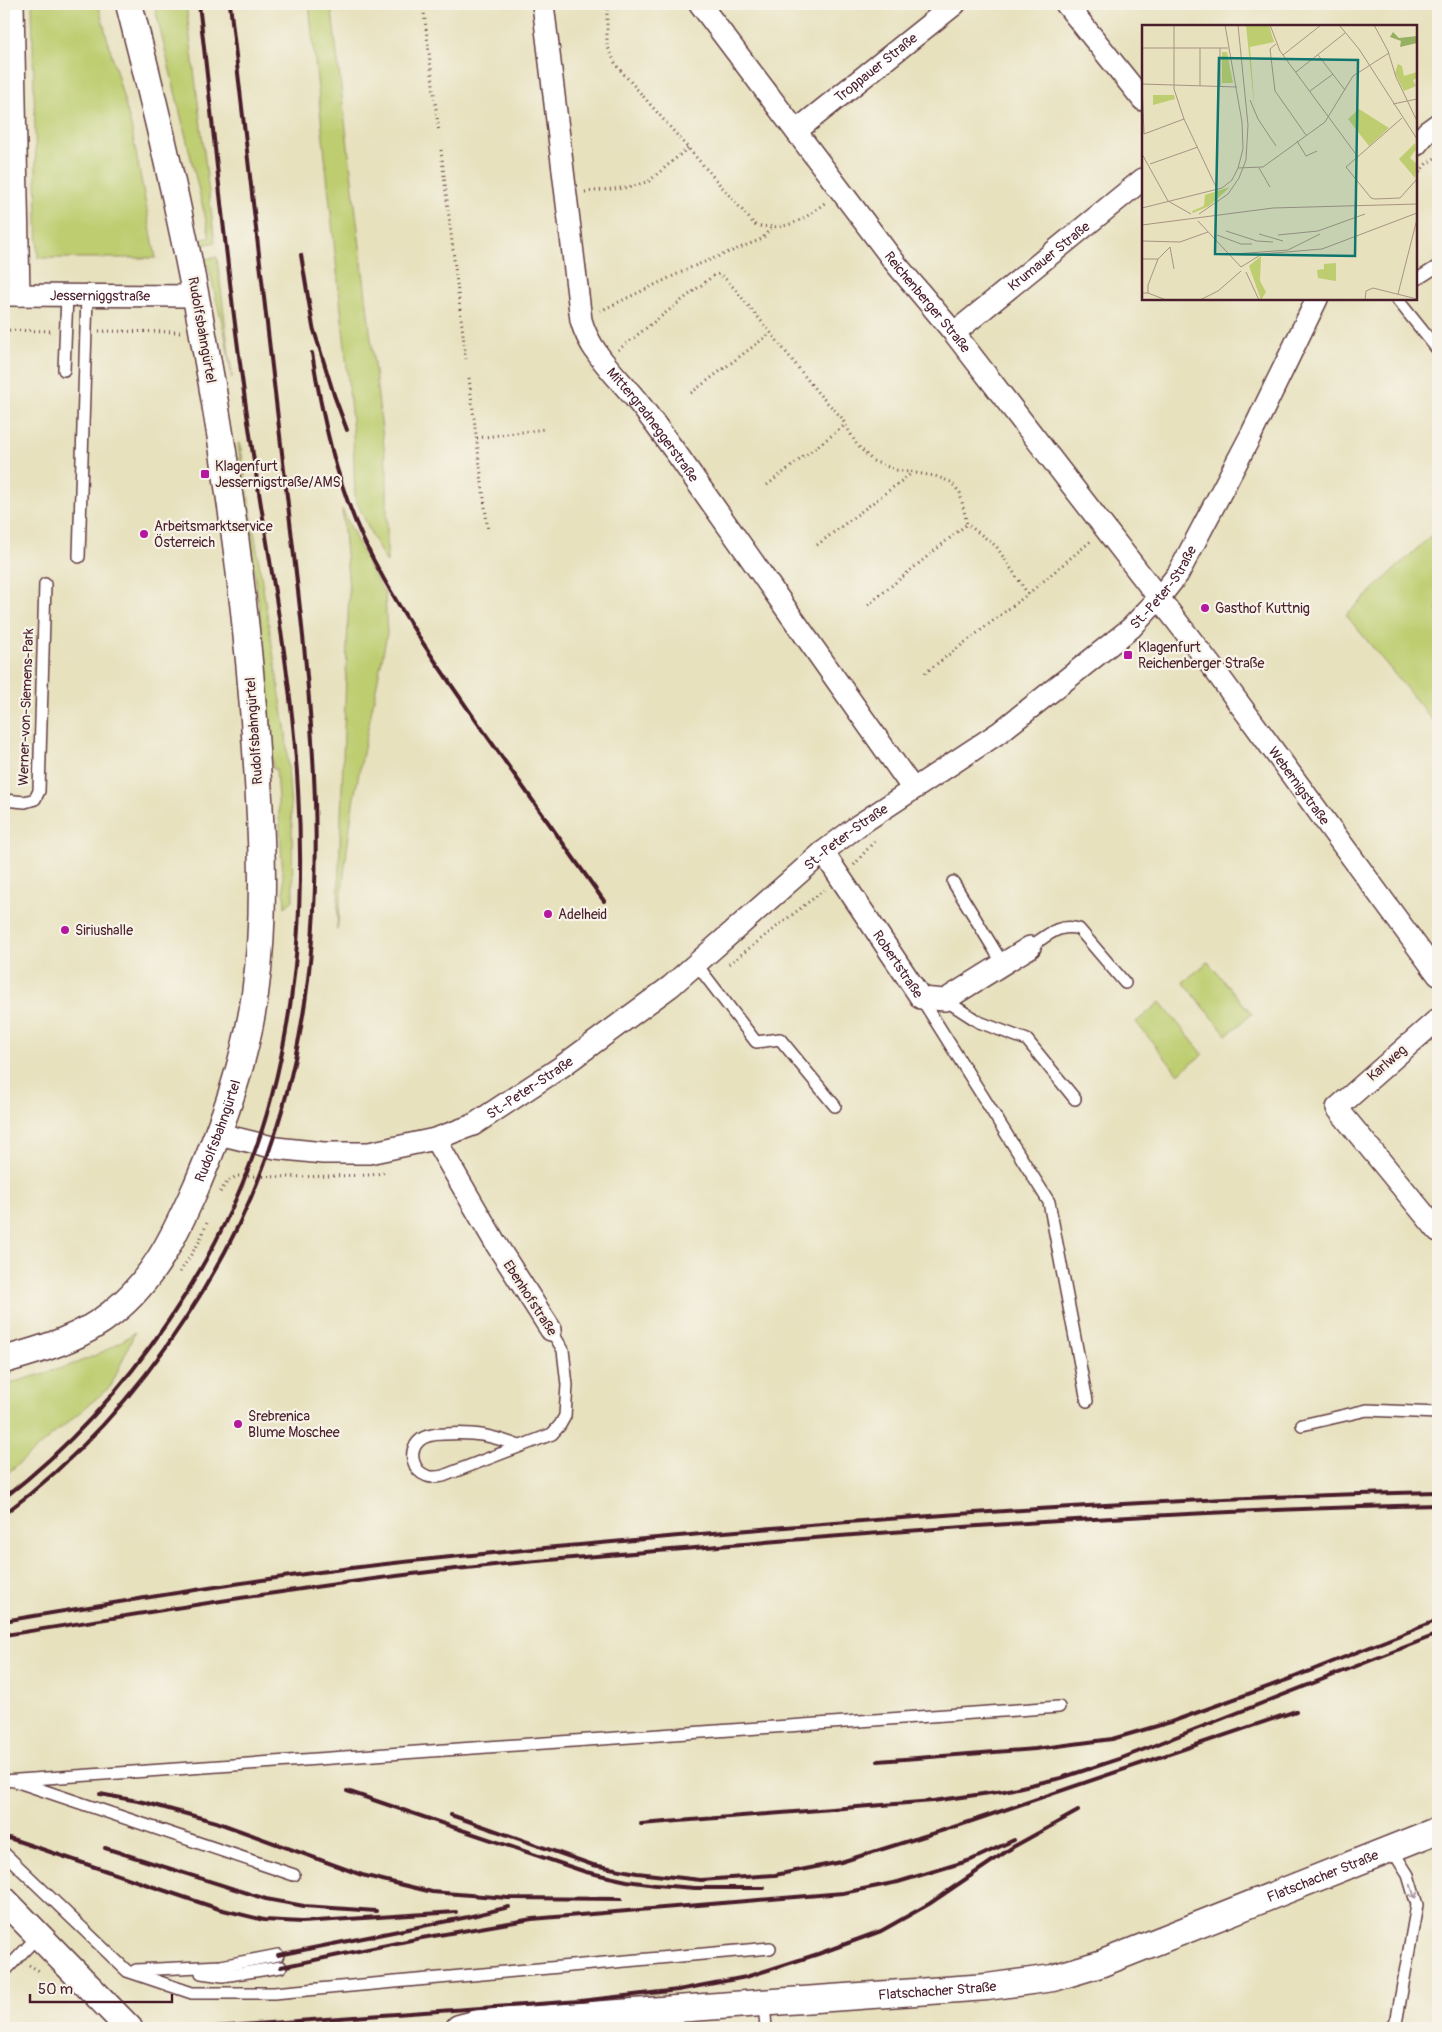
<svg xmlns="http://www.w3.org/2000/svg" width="1442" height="2032" font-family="Pangolin,sans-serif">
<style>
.green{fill:#bdcd6f;stroke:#84764d}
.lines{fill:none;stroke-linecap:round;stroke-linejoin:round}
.service-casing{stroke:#623c41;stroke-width:14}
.minor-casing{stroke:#623c41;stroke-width:24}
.tertiary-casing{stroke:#623c41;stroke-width:29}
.path{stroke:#623c41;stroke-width:3;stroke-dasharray:1 4;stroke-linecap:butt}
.service{stroke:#fff;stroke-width:11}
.minor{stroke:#fff;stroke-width:21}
.tertiary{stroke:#fff;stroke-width:26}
.rail{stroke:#4a1f2b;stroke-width:4}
.oneway{stroke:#ae9aa0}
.poi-dot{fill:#b5179e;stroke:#f7f3e8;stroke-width:2}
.labels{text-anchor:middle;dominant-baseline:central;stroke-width:4.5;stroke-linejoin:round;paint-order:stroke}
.street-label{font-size:14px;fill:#4a1f2b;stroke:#f7f3e8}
.poi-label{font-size:14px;fill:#4a1f2b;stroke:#f7f3e8;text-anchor:start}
.inset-road{fill:none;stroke:#a89383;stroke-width:1}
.view{fill:#0f766e;fill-opacity:0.15;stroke:#0f766e;stroke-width:2.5}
.inset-edge{fill:none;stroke:#4a1f2b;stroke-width:2.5}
</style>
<rect width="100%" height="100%" fill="#f7f3e8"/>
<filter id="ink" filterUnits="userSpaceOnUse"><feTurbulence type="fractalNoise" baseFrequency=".02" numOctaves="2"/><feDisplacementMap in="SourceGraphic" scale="10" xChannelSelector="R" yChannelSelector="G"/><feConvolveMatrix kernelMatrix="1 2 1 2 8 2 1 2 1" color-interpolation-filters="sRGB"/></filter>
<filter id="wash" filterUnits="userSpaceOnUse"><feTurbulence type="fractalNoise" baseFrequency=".0096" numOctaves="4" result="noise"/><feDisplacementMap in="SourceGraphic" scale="20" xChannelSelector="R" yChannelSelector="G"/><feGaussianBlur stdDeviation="1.12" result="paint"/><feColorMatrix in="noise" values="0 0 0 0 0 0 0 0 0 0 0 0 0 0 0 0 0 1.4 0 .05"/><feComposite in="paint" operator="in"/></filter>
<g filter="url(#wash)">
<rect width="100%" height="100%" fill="#e7e1be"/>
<g class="green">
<polygon points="32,4 98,4 131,126 156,258 38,258"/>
<polygon points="154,4 186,4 215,242 197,246 197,241 210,237"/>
<polygon points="309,4 331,4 387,472 387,563 376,544 355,498 353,433 345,348"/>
<polygon points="217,257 232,378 225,335 208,265 200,265 200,260"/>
<polygon points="240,443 286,733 292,827 293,900 285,907 276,769 273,769 259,608 238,444"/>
<polygon points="342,509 369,566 385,594 387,634 353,803 337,930 349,589"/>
<polygon points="1438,529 1438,727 1346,615"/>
<polygon points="1208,962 1252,1014 1227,1035 1183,982"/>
<polygon points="1160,1002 1203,1054 1178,1074 1136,1022"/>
<path d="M 135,1332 L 111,1386 L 4,1476 L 4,1385 C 51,1371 95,1362 135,1332 Z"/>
</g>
</g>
<g filter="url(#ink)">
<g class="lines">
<defs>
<g id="service">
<polyline points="1416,280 1438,266"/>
<polyline points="1397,299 1438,350"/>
<polyline points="64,370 67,296"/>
<polyline points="79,557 87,296"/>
<polyline points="4,800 25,802 35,799 39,791 45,584"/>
<polyline points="953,882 1003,964"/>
<path d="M 1030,947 C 1047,936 1058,923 1079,929 L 1125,983"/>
<polyline points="697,965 756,1042 780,1039 835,1106"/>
<polyline points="921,998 1049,1202 1087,1401"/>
<polyline points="945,1000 979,1022 1027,1040 1075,1099"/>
<polyline points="1302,1425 1367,1410 1438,1413"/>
<path d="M 519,1446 C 490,1435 475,1432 444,1434 C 435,1434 424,1435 418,1442 C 408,1453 413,1471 427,1476 C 432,1478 438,1477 443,1476 L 552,1434 L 560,1425 L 565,1416 L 567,1385 L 563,1350 L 551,1330"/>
<polyline points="4,1781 1059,1707"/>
<polyline points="18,1782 294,1875"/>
<polyline points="4,1853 127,1971 192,1993 274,1993 770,1948"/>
<polyline points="7,1969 38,1936"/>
<polyline points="136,1970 221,1966 278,1955"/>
<polyline points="201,1973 223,1976 281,1967"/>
<polyline points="764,2003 766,2028"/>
<polyline points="666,2010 668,2028"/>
<polyline points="1390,2028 1397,2018 1417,1905 1408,1875 1391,1848"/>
</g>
<g id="minor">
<polyline points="13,4 19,295"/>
<path id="s1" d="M 543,4 L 581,320 C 590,353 617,376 638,402 C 652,419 664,437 677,454 L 913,789"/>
<path id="s2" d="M 700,4 L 896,264 L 954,333 L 1216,672 L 1438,975"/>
<polyline points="1066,4 1143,100"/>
<path id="s3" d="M 796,131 L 955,4"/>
<polyline points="1416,145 1427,132 1438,124"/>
<path id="s4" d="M 4,295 L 196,296"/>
<path id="s5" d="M 954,333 L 1143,179"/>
<path id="s6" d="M 823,852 L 921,998 L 945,1000 L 1030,947"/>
<polyline points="1438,1019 1337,1108 1438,1231"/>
<path id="s7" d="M 219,1134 L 276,1148 L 323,1153 L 369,1153 L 435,1139 L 473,1125 L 561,1067 L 671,986 L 823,852 L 859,825 L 1000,732 L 1131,628 L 1159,598 L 1178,574 L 1251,435 L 1317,299"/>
<polyline points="435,1139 496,1244 551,1330"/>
</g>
<g id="tertiary">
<path id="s8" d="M 4,1360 C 42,1349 80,1339 112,1313 C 155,1279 175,1234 197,1185 C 223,1124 246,1060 255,994 C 268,903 260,811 254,720 C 236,478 190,238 129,4"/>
<polyline points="4,1900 129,2028"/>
<path id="s9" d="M 459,2028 L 478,2023 L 987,1987 L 1053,1978 L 1100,1964 L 1438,1830"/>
</g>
</defs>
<use href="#service" class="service-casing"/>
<use href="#minor" class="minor-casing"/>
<use href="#tertiary" class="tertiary-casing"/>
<g class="path">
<polyline points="423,4 439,133"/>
<path d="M 609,4 L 607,13 L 607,45 L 616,65 L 755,225 C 788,231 802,221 826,202"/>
<polyline points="441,150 466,359"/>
<polyline points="1416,176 1427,163 1438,156"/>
<polyline points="585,192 631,187 649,181 688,148"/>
<polyline points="600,311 692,267 762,239 771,228"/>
<polyline points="4,330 51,331"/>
<polyline points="99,331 181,332"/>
<polyline points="618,350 713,276 719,274 728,281 771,333 818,393 841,417 857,445 873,461 896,470 935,476 951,482 960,493 967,524 996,546 1028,594"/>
<polyline points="469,378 488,531"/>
<polyline points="691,393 771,333"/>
<polyline points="477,438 545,429"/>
<polyline points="767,485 845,425"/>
<polyline points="817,545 912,473"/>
<polyline points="868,605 967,524"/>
<polyline points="925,673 1028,594 1092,540"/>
<polyline points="854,865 876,839"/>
<polyline points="729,964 824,890"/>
<polyline points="220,1192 228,1181 237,1176 293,1177 372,1175 387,1172"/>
<polyline points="180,1272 199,1242 207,1223"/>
<polyline points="29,1965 41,1972"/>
</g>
<use href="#service" class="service"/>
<use href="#minor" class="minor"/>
<use href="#tertiary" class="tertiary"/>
<g class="rail">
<polyline points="301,255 313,327 334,395 347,430"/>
<path d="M 312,353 C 322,416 336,480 363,539 C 394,604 436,663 477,722 C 520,782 562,842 604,901"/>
<path d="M 4,1498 C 129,1401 230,1253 271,1099 C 298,998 304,893 298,790 C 292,672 268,557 251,441 C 229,296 216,149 199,4"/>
<path d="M 4,1514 C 75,1462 137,1393 185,1319 C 228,1254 262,1182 283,1107 C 341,902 309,686 285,479 C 266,320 248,162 230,4"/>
<path d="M 4,1621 C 106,1604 209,1587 312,1573 C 441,1556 571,1546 701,1534 C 946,1513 1192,1497 1438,1492"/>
<path d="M 4,1635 C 154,1612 304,1586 455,1569 C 546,1559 638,1553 730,1545 C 965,1525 1202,1510 1438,1505"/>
<polyline points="878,1761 1035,1749 1112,1739 1171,1722 1292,1678 1438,1620"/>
<polyline points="347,1791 586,1872 627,1881 656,1885 695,1888 764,1888"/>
<polyline points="100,1794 143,1802 216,1822 362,1875 432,1892 508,1898 621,1899"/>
<polyline points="451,1815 593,1865 637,1873 701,1880 775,1875 841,1862 960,1825 1296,1711"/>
<polyline points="641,1824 933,1801 1004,1791 1061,1778 1122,1758 1438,1634"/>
<polyline points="9,1838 219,1909 264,1920 302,1922 456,1912"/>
<polyline points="105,1848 266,1899 304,1906 376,1911"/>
<polyline points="278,1955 468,1917 509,1907"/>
<polyline points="281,1967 416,1939 532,1919 843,1893 898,1882 971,1860 1014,1840"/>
<polyline points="200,2028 580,2001 678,1990 746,1977 818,1954 881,1931 929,1904 1013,1847 1078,1811"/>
</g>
</g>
<defs><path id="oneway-shaft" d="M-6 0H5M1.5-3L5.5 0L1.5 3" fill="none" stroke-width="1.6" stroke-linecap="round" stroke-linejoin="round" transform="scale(1.25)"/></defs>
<use class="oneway" href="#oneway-shaft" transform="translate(1413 1892) rotate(73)"/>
</g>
<g class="poi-dot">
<rect x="200" y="469" width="10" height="10" rx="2.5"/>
<circle cx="144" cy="534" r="5"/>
<circle cx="1205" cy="608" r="5"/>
<rect x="1123" y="650" width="10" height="10" rx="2.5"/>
<circle cx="548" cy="914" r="5"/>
<circle cx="65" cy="930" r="5"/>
<circle cx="238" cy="1424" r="5"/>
</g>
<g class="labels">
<g class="street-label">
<text stroke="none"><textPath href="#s3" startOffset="102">Troppauer Straße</textPath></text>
<text stroke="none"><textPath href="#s5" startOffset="122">Krumauer Straße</textPath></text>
<text stroke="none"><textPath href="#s4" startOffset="96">Jesserniggstraße</textPath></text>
<text stroke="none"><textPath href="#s2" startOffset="375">Reichenberger Straße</textPath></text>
<text transform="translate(202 330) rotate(80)">Rudolfsbahngürtel</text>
<text stroke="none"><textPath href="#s1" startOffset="446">Mittergradneggerstraße</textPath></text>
<text stroke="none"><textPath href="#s7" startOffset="1138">St.-Peter-Straße</textPath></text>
<text transform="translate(26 707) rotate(-88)">Werner-von-Siemens-Park</text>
<text transform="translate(254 731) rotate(-94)">Rudolfsbahngürtel</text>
<text stroke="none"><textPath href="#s2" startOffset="985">Webernigstraße</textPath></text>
<text stroke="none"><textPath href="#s7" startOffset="732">St.-Peter-Straße</textPath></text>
<text stroke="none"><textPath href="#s6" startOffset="135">Robertstraße</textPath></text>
<text transform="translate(1387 1063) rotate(-41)">Karlweg</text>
<text stroke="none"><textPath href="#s7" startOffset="328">St.-Peter-Straße</textPath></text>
<text stroke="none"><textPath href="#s8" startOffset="332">Rudolfsbahngürtel</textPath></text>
<text transform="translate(530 1298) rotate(57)">Ebenhofstraße</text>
<text stroke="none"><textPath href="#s9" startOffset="885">Flatschacher Straße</textPath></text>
<text stroke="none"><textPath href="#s9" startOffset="480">Flatschacher Straße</textPath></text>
</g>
<g class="poi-label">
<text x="215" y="466">Klagenfurt<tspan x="215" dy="16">Jessernigstraße/AMS</tspan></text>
<text x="154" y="526">Arbeitsmarktservice<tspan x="154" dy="16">Österreich</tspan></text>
<text x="1215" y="608">Gasthof Kuttnig</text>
<text x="1138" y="647">Klagenfurt<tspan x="1138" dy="16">Reichenberger Straße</tspan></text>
<text x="558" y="914">Adelheid</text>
<text x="75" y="930">Siriushalle</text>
<text x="248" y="1416">Srebrenica<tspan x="248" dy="16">Blume Moschee</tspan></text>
</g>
</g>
<g transform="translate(1142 25)">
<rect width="275" height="275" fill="#e7e1be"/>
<path d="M 104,0 L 127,0 L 132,17 L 108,22 L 113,88 ZM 80,27 L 85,27 L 91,58 L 80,58 ZM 256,39 L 260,41 L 262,51 L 275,47 L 275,53 L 271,55 L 274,61 L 262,66 L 253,48 ZM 11,70 L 32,70 L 33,74 L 11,80 ZM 217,84 L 247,103 L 227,121 L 206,94 ZM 273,118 L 274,124 L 268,133 L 275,139 L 273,153 L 257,134 ZM 88,162 L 67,181 L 51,188 L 50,186 L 62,181 L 63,170 ZM 119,231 L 118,256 L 124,267 L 119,275 L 107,241 ZM 194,238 L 194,256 L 176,253 L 175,245 L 182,244 L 182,239 Z" fill="#bdcd6f"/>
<path d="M 251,7 L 257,13 L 275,11 L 275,18 L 258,22 L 259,16 L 248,12 Z" fill="#96b062"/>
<path class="inset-road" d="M 32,0 L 32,64 L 42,94 L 75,164M 128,0 L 138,26 L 216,132M 197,0 L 217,24 L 275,114M 232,0 L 246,26 L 254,52 L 275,96M 134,19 L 128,24 L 133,66 L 164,110M 0,23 L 86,23M 58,23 L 58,61M 78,23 L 78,61M 141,30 L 179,0M 176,30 L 203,65M 154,47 L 203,8M 0,59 L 95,62M 0,59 L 2,109M 168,66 L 191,49M 108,75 L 116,94 L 134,121M 251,79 L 275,74M 260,93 L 204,142 L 229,173 L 233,174 L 258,173 L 275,154M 2,109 L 42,94M 155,116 L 164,131 L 175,126M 0,129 L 26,176 L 49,189M 8,139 L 56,122M 96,143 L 121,142 L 183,97 L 211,51 L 247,28M 117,143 L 128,162M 0,183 L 80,163 L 90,155 L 96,143 L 101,124 L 100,97 L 83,0M 57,189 L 86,169 L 97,153 L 104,135 L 106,100 L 96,0M 56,196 L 99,242M 0,200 L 131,183 L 275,179M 84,206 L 115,216 L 131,217M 117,209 L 141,216M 75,210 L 99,219 L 110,219M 136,210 L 176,206 L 223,189M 0,216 L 38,217 L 66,207M 28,222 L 32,244M 93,229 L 146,225 L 178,209M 0,234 L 16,234M 99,242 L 120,229 L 180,224 L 275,188M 104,247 L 117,275M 0,268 L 6,268 L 6,260 L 16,234 L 28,222M 6,268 L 24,275M 256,269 L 275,194M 58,275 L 76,266 L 99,246M 223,275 L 224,266 L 231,263 L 275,274"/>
<path class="view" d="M 77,33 L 216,35 L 213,231 L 73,229 Z"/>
<rect width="275" height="275" class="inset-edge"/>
</g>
<rect width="1442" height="2032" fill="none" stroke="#f7f3e8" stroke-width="20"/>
<path d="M30 1994v8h142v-8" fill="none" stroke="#4a1f2b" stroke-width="2.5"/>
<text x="38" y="1994" font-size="15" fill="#4a1f2b" stroke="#f7f3e8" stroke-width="4" paint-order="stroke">50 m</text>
</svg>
